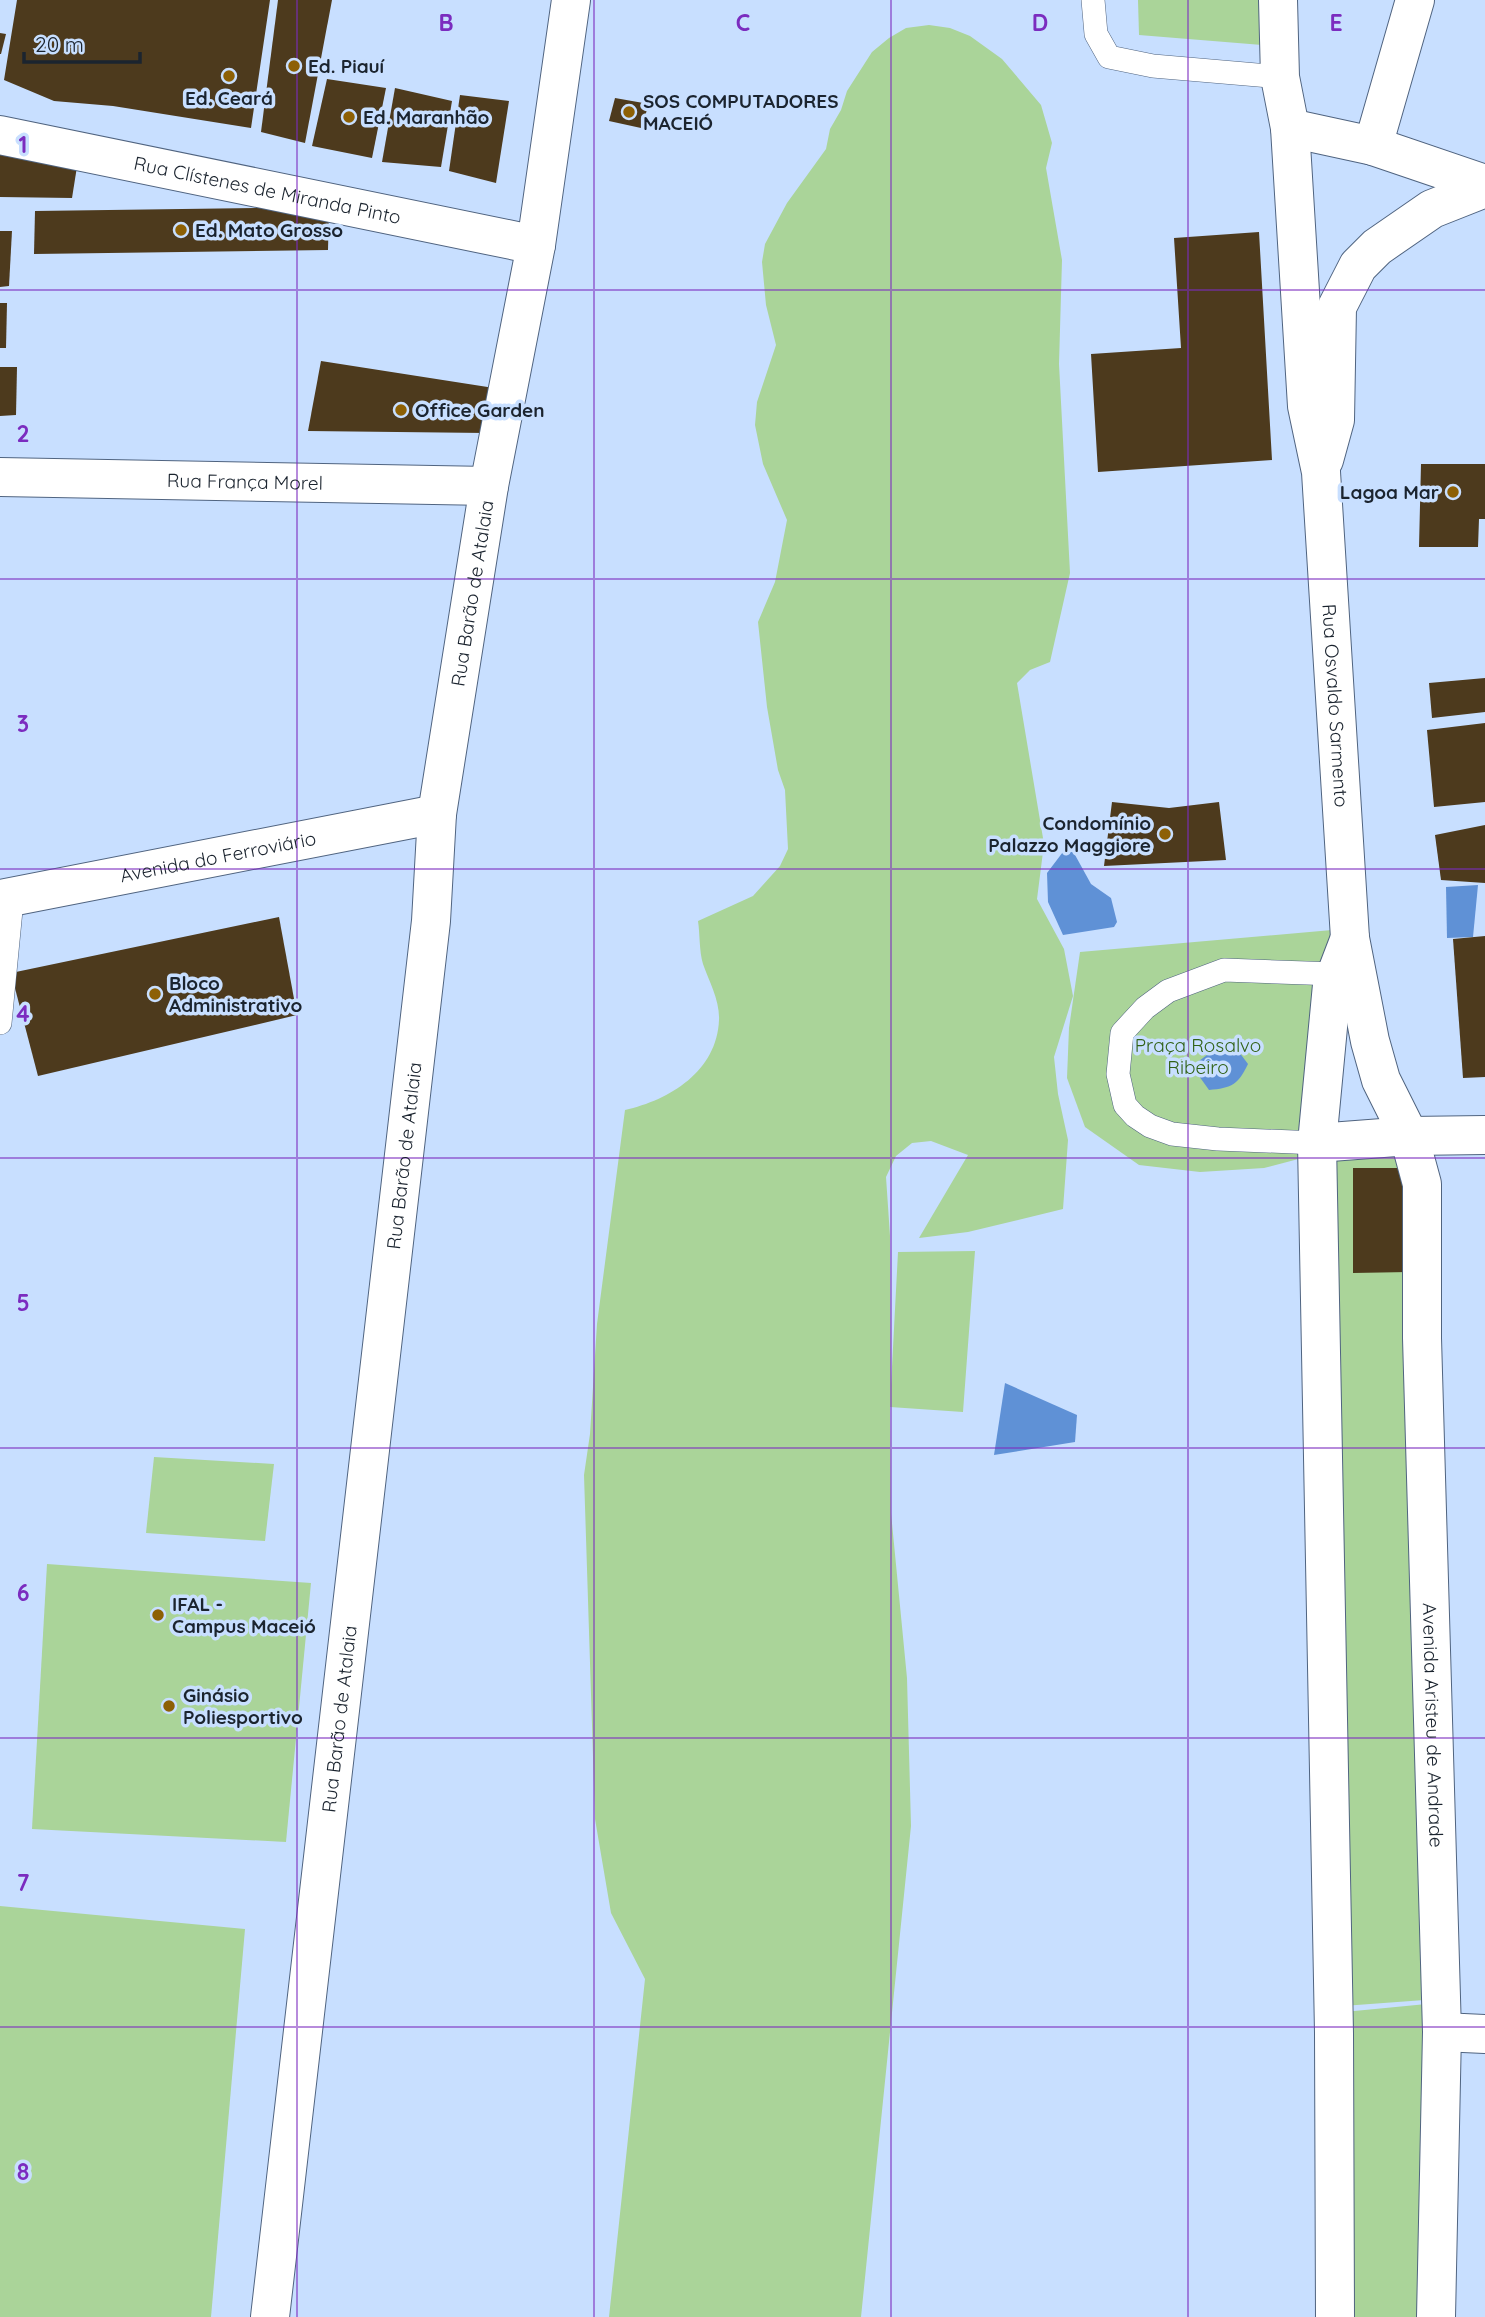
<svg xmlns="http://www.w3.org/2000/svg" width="1485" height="2317" font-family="Quicksand,sans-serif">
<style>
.green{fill:#aad499}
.water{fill:#5f91d6}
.building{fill:#4d3a1d}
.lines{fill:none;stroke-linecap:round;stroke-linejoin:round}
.lane-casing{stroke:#506480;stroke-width:24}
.street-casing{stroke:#506480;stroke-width:40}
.secondary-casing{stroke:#506480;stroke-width:40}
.lane{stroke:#fff;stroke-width:23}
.street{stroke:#fff;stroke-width:38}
.secondary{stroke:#fff;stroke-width:38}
.grid{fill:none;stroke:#7b2cbf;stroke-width:2;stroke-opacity:0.55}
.poi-dot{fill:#8d6005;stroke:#c8dfff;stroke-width:2.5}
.labels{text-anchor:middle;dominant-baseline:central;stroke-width:7;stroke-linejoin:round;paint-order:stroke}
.poi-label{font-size:19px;font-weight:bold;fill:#1b242f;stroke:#c8dfff;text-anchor:start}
.street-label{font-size:19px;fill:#1b242f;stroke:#c8dfff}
.park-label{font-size:19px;fill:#326318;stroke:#c8dfff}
.grid-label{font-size:23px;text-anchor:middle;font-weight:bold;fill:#7b2cbf;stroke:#c8dfff;stroke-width:7;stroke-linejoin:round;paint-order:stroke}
</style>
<rect width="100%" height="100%" fill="#c8dfff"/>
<g class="green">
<polygon points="1138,0 1259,0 1262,45 1139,35"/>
<path d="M 929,25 L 950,28 L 970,36 L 1002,59 L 1041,105 L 1052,143 L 1046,168 L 1062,260 L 1059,364 L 1070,573 L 1050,662 L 1030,670 L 1017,683 L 1044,844 L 1037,899 L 1064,949 L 1073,996 L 1054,1057 L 1058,1094 L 1068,1140 L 1063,1209 L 968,1232 L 919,1238 L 968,1155 L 931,1141 L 912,1143 L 896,1156 L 886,1177 L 890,1236 L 891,1386 L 898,1252 L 975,1251 L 963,1412 L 890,1407 L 891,1513 L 907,1678 L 911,1826 L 861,2317 L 609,2317 L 645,1979 L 611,1913 L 595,1819 L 584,1475 L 590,1434 L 597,1324 L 625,1110 C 670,1100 717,1071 719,1020 C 720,1001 709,981 703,964 C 699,951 700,934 698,921 L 753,896 L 780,866 L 788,849 L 785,790 L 778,770 L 767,707 L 758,622 L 775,582 L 787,520 L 763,464 L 755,425 L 757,402 L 776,345 L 766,305 L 762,262 L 765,244 L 787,203 L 826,149 L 830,129 L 841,110 L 847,91 L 872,52 L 889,38 L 906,28 Z"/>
<polygon points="1332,930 1306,1157 1264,1168 1200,1172 1139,1165 1085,1127 1067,1078 1069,1028 1080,952"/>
<polygon points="1430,1151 1438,1999 1343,2006 1321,1153"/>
<polygon points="154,1457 274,1464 265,1541 146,1533"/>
<polygon points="47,1564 311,1583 286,1842 32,1829"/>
<polygon points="0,1906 245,1929 211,2317 0,2317"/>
<polygon points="1437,2003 1436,2317 1342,2317 1344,2012"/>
</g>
<g class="water">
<polygon points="1069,844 1091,884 1111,898 1117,922 1114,927 1063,935 1048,902 1047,873"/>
<polygon points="1478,885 1473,937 1447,938 1446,887"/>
<path d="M 1223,1043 L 1236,1048 L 1248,1064 C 1238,1085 1231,1088 1209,1090 L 1199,1076 L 1199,1061 Z"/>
<polygon points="1005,1383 1077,1415 1075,1442 994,1455"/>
</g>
<g class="building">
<polygon points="17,0 270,0 251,128 113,106 54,101 4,80"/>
<polygon points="278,0 332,0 305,143 261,132"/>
<polygon points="0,33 6,34 1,54 0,54"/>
<polygon points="327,79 386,88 372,158 312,146"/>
<polygon points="395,88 452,101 441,167 382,162"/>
<polygon points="460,95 509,101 496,183 449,171"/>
<polygon points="615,98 649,104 641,128 609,121"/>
<polygon points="0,150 79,154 72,198 0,197"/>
<polygon points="329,207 328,250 34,254 35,211"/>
<polygon points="0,231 12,231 9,286 0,287"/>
<polygon points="1259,232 1272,460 1098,472 1091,354 1181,348 1174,238"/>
<polygon points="0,303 7,303 6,348 0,348"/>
<polygon points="321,361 494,388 486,433 308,431"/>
<polygon points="0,367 17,367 16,415 0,416"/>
<polygon points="1421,464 1485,464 1485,519 1479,519 1478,547 1419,547"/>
<polygon points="1485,678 1485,712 1432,718 1429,683"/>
<polygon points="1485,723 1485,802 1434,807 1427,730"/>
<polygon points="1112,802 1169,808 1219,802 1226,860 1104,866"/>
<polygon points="1485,825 1485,883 1441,880 1435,835"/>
<polygon points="279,917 297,1015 38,1076 11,973"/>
<polygon points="1485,936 1485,1077 1463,1078 1453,939"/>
<polygon points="1353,1168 1408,1168 1409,1272 1353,1273"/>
</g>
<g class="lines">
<defs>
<g id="lane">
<polyline points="1093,0 1096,34 1109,57 1153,66 1280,77"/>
<polyline points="0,1023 11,910 9,897"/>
<polyline points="1317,1143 1218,1139 1172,1134 1150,1126 1135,1116 1125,1105 1118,1074 1122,1033 1145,1008 1168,991 1224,970 1336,974"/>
</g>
<g id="street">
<path id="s1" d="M 1278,0 L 1280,77 L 1290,128 L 1307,406 L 1321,472 L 1350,938 L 1370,1041 L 1381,1080 L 1409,1136 L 1422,1184 L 1422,1338 L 1442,2032 L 1436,2317"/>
<polyline points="1290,128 1373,146 1485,184"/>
<path id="s2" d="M 0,135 L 536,245"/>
<polyline points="1373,146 1415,0"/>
<polyline points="1324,460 1335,420 1337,307 1358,266 1377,247 1432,209 1485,188"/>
<path id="s3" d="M 0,477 L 489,486"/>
<path id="s4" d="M 0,899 L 437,814"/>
<polyline points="1317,1143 1409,1136 1485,1135"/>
<polyline points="1442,2032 1485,2034"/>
<polyline points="1335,2317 1334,2033 1317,1143 1332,985 1350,938"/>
</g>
<g id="secondary">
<path id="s5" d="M 270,2317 L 431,921 L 437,814 L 489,486 L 536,245 L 571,0"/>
</g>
</defs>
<use href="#lane" class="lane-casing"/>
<use href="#street" class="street-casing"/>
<use href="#secondary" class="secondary-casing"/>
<use href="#lane" class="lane"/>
<use href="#street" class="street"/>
<use href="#secondary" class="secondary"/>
</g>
<path class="grid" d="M 297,0 L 297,2317M 594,0 L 594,2317M 891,0 L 891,2317M 1188,0 L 1188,2317M 0,290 L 1485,290M 0,579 L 1485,579M 0,869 L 1485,869M 0,1158 L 1485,1158M 0,1448 L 1485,1448M 0,1738 L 1485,1738M 0,2027 L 1485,2027"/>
<g class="poi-dot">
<circle cx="294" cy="66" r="7"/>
<circle cx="229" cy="76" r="7"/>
<circle cx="629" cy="112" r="7"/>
<circle cx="349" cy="117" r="7"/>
<circle cx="181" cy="230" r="7"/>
<circle cx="401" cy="410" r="7"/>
<circle cx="1453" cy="492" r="7"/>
<circle cx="1165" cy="834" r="7"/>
<circle cx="155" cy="994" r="7"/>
<circle cx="158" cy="1615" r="7"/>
<circle cx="169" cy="1706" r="7"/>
</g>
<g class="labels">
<g class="poi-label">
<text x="308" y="66">Ed. Piauí</text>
<text x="229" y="98" text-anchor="middle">Ed. Ceará</text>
<text x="643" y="101">SOS COMPUTADORES<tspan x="643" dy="22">MACEIÓ</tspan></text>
<text x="363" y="117">Ed. Maranhão</text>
<text x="195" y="230">Ed. Mato Grosso</text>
<text x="415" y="410">Office Garden</text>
<text x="1439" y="492" text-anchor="end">Lagoa Mar</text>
<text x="1151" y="823" text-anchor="end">Condomínio<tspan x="1151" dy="22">Palazzo Maggiore</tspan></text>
<text x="169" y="983">Bloco<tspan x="169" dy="22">Administrativo</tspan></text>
<text x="172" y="1604">IFAL -<tspan x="172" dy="22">Campus Maceió</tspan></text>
<text x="183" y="1695">Ginásio<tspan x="183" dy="22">Poliesportivo</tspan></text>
</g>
<g class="street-label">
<text stroke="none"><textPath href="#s2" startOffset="273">Rua Clístenes de Miranda Pinto</textPath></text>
<text stroke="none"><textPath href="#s3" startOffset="245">Rua França Morel</textPath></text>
<text stroke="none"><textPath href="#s5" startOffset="1736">Rua Barão de Atalaia</textPath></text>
<text stroke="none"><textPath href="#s1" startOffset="709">Rua Osvaldo Sarmento</textPath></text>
<text stroke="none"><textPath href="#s4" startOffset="222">Avenida do Ferroviário</textPath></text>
<text stroke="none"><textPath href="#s5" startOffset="1169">Rua Barão de Atalaia</textPath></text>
<text stroke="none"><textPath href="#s5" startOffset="602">Rua Barão de Atalaia</textPath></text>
<text stroke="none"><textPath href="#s1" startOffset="1741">Avenida Aristeu de Andrade</textPath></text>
</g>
<g class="park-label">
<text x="1198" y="1045">Praça Rosalvo<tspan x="1198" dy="22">Ribeiro</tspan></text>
</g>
</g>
<g class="grid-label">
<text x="446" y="31">B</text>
<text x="743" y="31">C</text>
<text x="1040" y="31">D</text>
<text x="1336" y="31">E</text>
<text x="23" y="153">1</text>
<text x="23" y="442">2</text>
<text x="23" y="732">3</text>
<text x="23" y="1022">4</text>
<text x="23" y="1311">5</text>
<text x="23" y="1601">6</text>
<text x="23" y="1891">7</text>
<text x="23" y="2180">8</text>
</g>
<path d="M24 52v10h116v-10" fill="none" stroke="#1b242f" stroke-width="3.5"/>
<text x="35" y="52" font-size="21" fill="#1b242f" stroke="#c8dfff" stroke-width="5" paint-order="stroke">20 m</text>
</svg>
